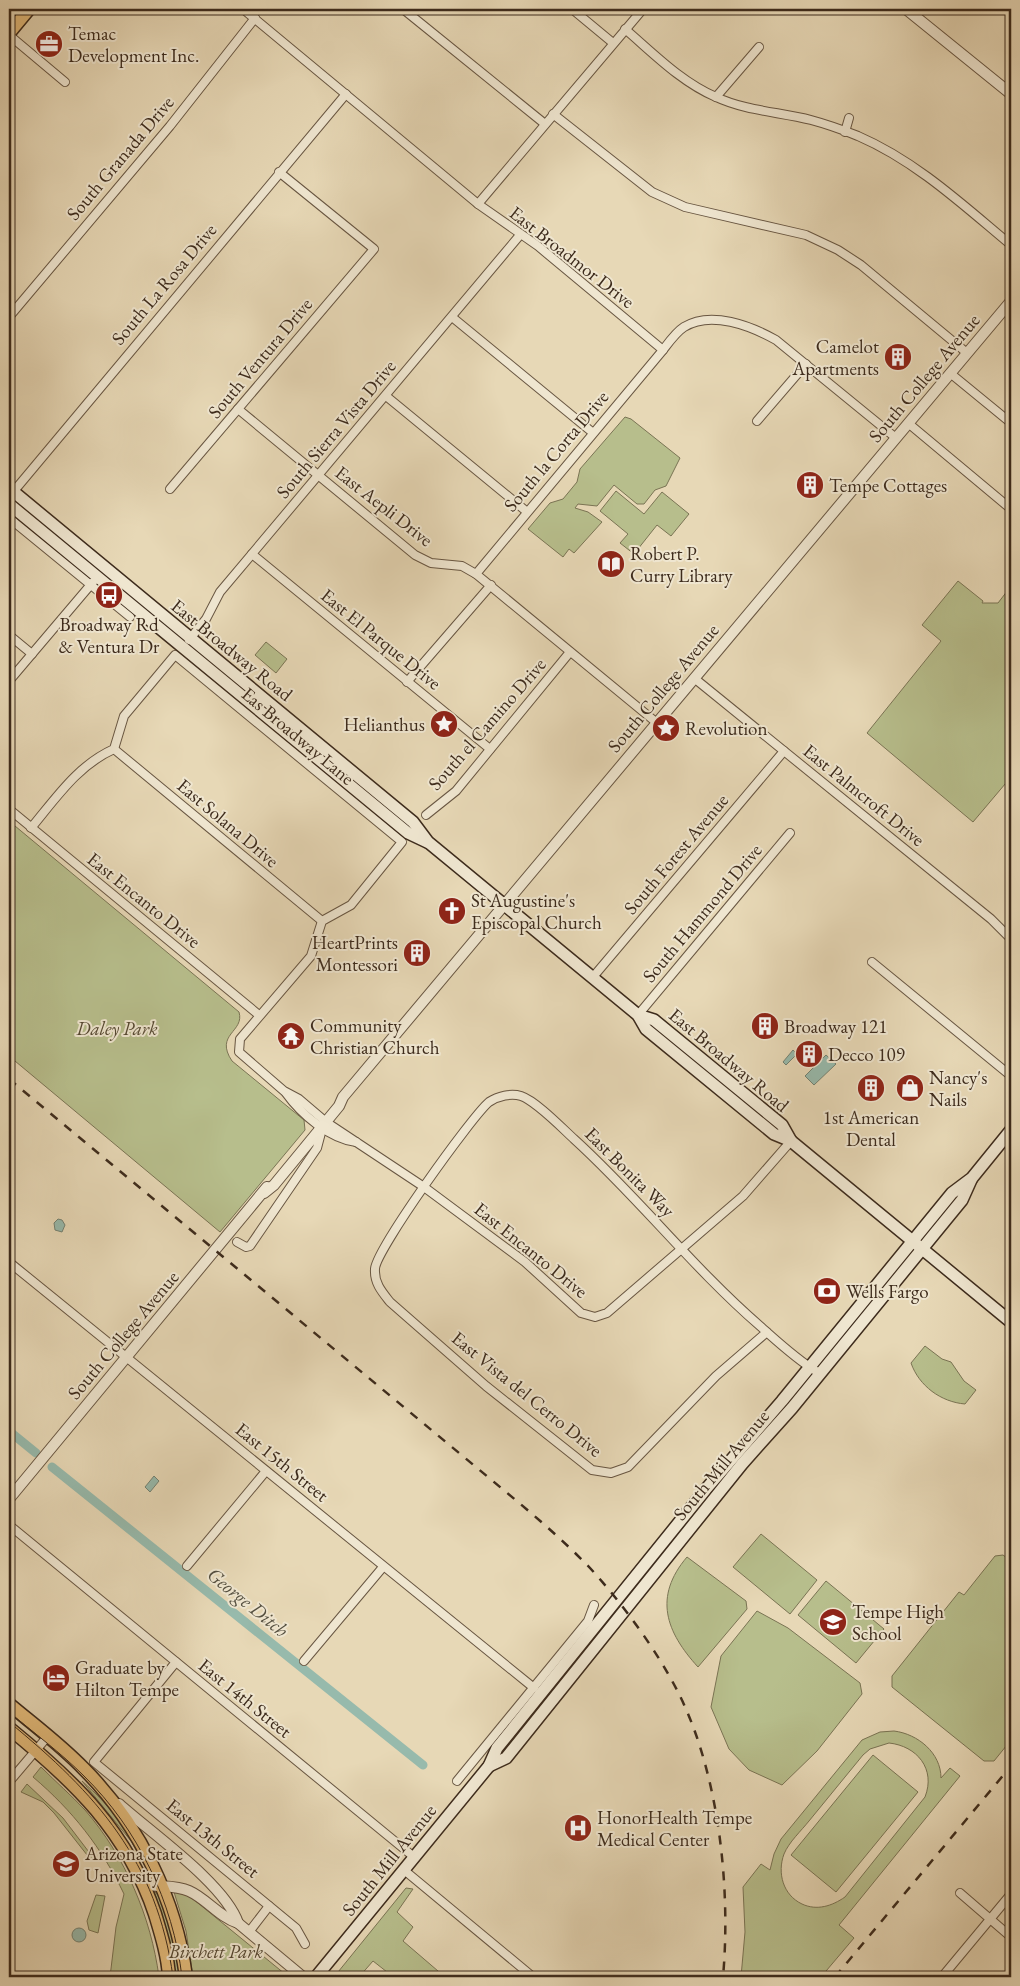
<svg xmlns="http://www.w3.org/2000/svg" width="1020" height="1986" font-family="'EB Garamond',serif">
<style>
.green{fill:#b7be8c;stroke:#7a7454;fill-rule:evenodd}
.water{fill:#97baac;stroke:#738172}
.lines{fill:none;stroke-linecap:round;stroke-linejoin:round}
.canal{stroke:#97baac;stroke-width:9}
.minor-casing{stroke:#685642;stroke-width:10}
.tertiary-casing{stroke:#685642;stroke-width:12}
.secondary-casing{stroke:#3d2b1c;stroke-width:14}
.primary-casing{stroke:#3d2b1c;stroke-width:15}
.minor{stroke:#efe6d0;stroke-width:8}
.tertiary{stroke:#efe6d0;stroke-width:10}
.secondary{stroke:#efe6d0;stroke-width:11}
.primary{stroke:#e4bc7b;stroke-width:12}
.tram{stroke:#3d2b1c;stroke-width:1}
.rail{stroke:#3d2b1c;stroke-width:2.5;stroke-dasharray:9 9;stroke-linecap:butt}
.labels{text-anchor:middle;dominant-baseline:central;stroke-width:4;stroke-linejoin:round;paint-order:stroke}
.poi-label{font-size:19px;fill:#3d2b1c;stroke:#efe6d0;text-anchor:start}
.street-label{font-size:19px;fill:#3d2b1c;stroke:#efe6d0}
.park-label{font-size:19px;font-style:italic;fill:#554832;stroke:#efe6d0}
.water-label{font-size:20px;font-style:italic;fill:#544f40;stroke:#efe6d0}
</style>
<rect width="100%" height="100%" fill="#e7d8b6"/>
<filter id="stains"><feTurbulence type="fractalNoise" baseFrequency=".004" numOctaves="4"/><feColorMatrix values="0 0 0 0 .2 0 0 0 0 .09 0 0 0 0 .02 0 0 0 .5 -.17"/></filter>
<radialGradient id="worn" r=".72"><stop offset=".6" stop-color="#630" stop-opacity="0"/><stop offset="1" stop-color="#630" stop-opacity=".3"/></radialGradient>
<g class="green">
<polygon points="625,417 631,419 680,458 666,486 655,490 644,504 637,504 614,485 597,506 578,504 575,508 588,512 602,522 574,553 569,549 563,557 528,529 550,503 563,499 577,482 580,469"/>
<polygon points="616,491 644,514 662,492 689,514 671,536 657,525 634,554 620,543 628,534 600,511"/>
<polygon points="958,581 983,601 982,603 998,603 1011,586 1011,777 973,822 867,733 941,641 922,625"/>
<polygon points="266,642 287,659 276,673 255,655"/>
<path d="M 9,821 L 239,1012 C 245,1032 214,1034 232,1061 L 304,1120 L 305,1130 L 220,1232 L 9,1056 Z"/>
<path d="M 925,1346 L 942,1359 L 951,1362 L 964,1381 L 976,1390 L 965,1404 C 941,1402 919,1386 911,1363 Z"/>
<polygon points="761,1534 817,1580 790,1614 733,1567"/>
<polygon points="1003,1555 1011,1561 1011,1740 994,1761 984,1761 892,1687 892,1676 959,1592 964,1595 995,1556"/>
<path d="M 687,1557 L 746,1601 L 747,1609 L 698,1667 C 666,1632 653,1597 687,1557 Z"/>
<polygon points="826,1581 884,1629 856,1663 798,1615"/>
<polygon points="757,1611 788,1628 860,1683 862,1694 817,1751 782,1785 749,1770 729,1749 711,1707 721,1656"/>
<path d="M 894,1731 C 918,1734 941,1753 941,1778 L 950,1768 L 960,1776 L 839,1925 L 854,1938 L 821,1977 L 741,1977 L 745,1932 L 743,1887 L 761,1864 L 770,1870 L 774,1854 L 781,1839 L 862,1740 L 880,1732 ZM 889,1743 C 917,1746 936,1769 925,1797 L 845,1897 C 832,1906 817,1911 802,1904 C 783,1895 777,1873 784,1854 C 789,1842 801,1831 809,1821 C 827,1799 845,1777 863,1755 L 870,1749 Z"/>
<polygon points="873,1755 918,1792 836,1892 791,1855"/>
<path d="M 41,1767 C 56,1782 71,1795 85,1810 C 125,1856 151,1917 159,1977 L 110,1977 L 116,1927 L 124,1894 C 102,1848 72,1810 33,1777 Z"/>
<path d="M 82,1781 C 111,1806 136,1839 150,1875 L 131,1841 Z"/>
<polygon points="27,1784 63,1818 95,1860 91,1860 54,1813 43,1802 21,1792"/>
<polygon points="406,1888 413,1889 397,1912 413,1927 403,1941 445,1977 383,1977 387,1972 373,1961 359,1977 334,1977"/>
<path d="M 154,1891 C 168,1902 176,1958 180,1977 L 176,1977 L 167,1931 Z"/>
<polygon points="174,1892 186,1895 193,1899 285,1974 286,1977 193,1977 186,1931"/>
<polygon points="96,1895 105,1896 98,1933 89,1930 87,1921"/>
</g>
<g class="water">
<polygon points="793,1050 797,1054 786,1065 783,1062"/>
<polygon points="826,1055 836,1064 814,1085 805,1076"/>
<polygon points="58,1219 62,1220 65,1225 62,1232 55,1230 54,1223"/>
<polygon points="154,1476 159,1481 150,1492 145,1487"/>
<circle cx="79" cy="1935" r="7"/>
</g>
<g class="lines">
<g class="canal">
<polyline points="9,1431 36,1453"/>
<polyline points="52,1467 423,1765"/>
</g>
<defs>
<g id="minor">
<polyline points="243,9 478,204 538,246 663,350"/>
<polyline points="403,9 545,124"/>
<polyline points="572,9 613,43"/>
<path d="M 625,29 C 653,53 681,82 716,97 C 746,111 780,112 811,120 C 826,124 843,130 858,136 C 916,161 963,205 1011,245"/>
<polyline points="9,35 65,82"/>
<polyline points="716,97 759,47"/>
<polyline points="553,114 652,192 685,207 806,235 838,250 861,265 967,353"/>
<polyline points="845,132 849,118"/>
<polyline points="478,204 643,9"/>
<polyline points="9,317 170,126 255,18"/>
<polyline points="452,317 592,432"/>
<polyline points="950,373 1011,423"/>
<polyline points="386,396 526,511"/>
<polyline points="238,409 415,555 431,563 462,566 476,574 657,723"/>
<polyline points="757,421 806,364"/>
<polyline points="908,423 1011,509"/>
<polyline points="170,489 374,249 279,172"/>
<polyline points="9,497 346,94"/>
<polyline points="9,518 130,617"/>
<polyline points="252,554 490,749"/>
<path d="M 476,574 L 663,350 C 669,342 676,332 684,327 C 711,310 751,326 776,340 L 896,438"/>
<polyline points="9,635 32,654"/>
<polyline points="189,640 206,619 220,592 520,235"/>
<polyline points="694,678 991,919 1011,939"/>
<polyline points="9,681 93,582"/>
<polyline points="407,682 491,585"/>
<polyline points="114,749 322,921"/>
<polyline points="9,809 259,1015"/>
<polyline points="426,815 456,791 570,652"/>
<path d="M 31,828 C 56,798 78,765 114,749 L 124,716 L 175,655 L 402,842 L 351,905 L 322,921 L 311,956 L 240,1039 L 239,1052 L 284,1091 L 299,1099 L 326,1122 L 424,1187 L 525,1262 L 581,1313 L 595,1317 L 607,1313 L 743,1196 L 791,1141"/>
<polyline points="872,962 1011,1076"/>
<polyline points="593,977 784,751"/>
<polyline points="638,1015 790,833"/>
<path d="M 286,1093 C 301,1114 330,1139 356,1142"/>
<polyline points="237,1242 246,1247 250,1246 317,1148 322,1129"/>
<polyline points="9,1262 534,1688"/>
<path d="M 767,1332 L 716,1376 L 628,1467 L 611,1473 L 592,1470 L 486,1386 L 390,1302 C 382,1292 374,1283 375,1269 C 375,1251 472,1116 489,1102 C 498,1096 511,1093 521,1096 C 536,1101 562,1128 574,1139 C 639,1198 693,1268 760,1326 C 777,1341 796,1359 816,1371"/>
<polyline points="9,1525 414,1857"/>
<polyline points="187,1566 266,1471"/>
<polyline points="304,1661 383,1567"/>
<polyline points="176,1662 94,1762 296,1928 305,1944"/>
<polyline points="457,1781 588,1621 594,1605"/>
<polyline points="9,1782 48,1736"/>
<polyline points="404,1870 533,1977"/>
<polyline points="960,1893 1011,1937"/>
<polyline points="249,1932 269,1906"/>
<polyline points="942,1977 1011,1894"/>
</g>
<g id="tertiary">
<polyline points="906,9 1011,94"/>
<polyline points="264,1193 274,1185 339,1106 343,1097 1011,301"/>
<polyline points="9,1499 267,1187"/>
<path d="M 119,1804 C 151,1833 225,1884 238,1923"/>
<path d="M 143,1884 C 158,1888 174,1884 189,1891 C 207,1899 219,1917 238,1923 L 303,1977"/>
</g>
<g id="secondary">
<polyline points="9,488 413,822 428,842 638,1015 646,1029 774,1134 791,1141 1011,1322"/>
<polyline points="9,504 408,833 427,842"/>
<polyline points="638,1015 654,1020 782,1125 791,1141"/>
<polyline points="489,1766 506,1758 742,1464 792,1408 962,1200 971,1180"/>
<polyline points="316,1977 489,1766 497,1748 706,1489 782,1401 952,1193 972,1178 1011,1130"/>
</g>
<g id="primary">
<polyline points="9,33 29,9"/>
<path d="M 9,1704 C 34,1725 61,1745 84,1769 C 139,1824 176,1900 186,1977"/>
<path d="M 9,1728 C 74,1781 127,1831 155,1914 C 161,1934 168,1956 169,1977"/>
</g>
</defs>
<use href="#minor" class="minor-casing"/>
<use href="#tertiary" class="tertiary-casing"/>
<use href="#secondary" class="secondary-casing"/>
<use href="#primary" class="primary-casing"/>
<use href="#minor" class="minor"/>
<use href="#tertiary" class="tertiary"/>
<use href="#secondary" class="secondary"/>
<use href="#primary" class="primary"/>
<g class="tram">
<path d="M 9,1712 C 34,1733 61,1753 84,1776 C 138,1829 173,1902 182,1977"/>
<path d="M 9,1722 C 97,1794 157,1861 173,1977"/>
</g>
<g class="rail">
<path d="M 9,1079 L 506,1492 C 535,1516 564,1541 590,1568 C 622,1603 656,1649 678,1692 C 719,1773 731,1888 723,1977"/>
<polyline points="835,1977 1011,1766"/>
</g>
</g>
<defs>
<symbol id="office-disc" viewBox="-11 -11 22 22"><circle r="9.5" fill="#8f2418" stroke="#efe6d0"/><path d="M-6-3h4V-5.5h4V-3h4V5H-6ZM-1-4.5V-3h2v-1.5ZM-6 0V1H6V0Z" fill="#fff"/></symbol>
<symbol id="building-disc" viewBox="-11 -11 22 22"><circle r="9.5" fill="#8f2418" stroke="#efe6d0"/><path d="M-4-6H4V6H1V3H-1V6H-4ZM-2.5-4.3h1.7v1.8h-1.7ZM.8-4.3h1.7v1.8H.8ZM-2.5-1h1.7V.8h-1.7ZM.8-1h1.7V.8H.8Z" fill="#fff"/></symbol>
<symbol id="library-disc" viewBox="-11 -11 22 22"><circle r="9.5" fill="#8f2418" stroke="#efe6d0"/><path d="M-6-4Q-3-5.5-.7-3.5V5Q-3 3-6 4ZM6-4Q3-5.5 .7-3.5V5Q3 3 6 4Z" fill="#fff"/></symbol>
<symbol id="bus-disc" viewBox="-11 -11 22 22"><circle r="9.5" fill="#8f2418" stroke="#efe6d0"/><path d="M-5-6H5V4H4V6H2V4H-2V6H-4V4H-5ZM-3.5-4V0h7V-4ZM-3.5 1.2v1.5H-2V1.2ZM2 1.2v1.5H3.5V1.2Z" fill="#fff"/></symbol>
<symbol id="sight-disc" viewBox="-11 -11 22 22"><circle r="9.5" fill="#8f2418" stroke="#efe6d0"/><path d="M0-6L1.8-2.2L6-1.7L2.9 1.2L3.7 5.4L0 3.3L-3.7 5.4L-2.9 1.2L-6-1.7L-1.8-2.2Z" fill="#fff"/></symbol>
<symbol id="church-disc" viewBox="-11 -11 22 22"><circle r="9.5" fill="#8f2418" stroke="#efe6d0"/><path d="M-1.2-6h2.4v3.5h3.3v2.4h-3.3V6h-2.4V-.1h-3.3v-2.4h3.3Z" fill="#fff"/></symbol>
<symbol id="temple-disc" viewBox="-11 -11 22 22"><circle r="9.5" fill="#8f2418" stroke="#efe6d0"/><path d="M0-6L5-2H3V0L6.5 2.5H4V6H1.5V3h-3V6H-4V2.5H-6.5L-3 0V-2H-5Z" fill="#fff"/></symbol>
<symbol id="shop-disc" viewBox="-11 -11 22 22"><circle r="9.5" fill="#8f2418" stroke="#efe6d0"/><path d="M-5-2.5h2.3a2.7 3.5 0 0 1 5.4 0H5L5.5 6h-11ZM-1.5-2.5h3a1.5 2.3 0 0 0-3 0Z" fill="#fff"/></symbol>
<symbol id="bank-disc" viewBox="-11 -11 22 22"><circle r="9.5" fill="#8f2418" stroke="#efe6d0"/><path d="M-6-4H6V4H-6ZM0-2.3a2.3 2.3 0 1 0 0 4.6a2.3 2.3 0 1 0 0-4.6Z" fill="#fff"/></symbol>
<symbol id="school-disc" viewBox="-11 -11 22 22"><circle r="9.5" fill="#8f2418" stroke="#efe6d0"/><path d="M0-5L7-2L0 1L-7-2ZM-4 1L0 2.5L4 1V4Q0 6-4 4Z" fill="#fff"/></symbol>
<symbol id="hotel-disc" viewBox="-11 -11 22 22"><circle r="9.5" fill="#8f2418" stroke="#efe6d0"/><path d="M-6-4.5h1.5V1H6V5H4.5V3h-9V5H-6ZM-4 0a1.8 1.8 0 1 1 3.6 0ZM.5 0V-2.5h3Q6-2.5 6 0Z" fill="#fff"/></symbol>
<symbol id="hospital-disc" viewBox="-11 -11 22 22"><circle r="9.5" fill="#8f2418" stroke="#efe6d0"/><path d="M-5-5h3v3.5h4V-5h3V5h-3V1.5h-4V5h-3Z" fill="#fff"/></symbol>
<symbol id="university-disc" viewBox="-11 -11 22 22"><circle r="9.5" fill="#8f2418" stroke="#efe6d0"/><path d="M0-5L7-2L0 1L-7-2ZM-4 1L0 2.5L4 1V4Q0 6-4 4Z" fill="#fff"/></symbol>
</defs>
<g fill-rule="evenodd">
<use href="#office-disc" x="33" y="28" width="32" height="32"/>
<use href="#building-disc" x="882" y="341" width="32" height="32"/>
<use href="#building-disc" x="794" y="469" width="32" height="32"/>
<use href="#library-disc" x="595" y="548" width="32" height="32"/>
<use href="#bus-disc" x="93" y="579" width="32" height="32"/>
<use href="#sight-disc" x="428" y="708" width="32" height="32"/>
<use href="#sight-disc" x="650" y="712" width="32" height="32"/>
<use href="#church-disc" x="436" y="895" width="32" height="32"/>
<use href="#building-disc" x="401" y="937" width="32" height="32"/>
<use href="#building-disc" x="749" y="1010" width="32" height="32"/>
<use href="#temple-disc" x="275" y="1020" width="32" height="32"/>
<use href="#building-disc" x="793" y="1038" width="32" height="32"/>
<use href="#building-disc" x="855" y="1072" width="32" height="32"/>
<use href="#shop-disc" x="894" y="1072" width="32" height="32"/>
<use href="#bank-disc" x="811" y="1275" width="32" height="32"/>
<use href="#school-disc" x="817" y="1606" width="32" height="32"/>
<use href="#hotel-disc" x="40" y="1662" width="32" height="32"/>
<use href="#hospital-disc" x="562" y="1812" width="32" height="32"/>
<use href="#university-disc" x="50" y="1848" width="32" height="32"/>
</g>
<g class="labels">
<g class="poi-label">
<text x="68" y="33">Temac<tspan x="68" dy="22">Development Inc.</tspan></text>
<text x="879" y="346" text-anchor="end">Camelot<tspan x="879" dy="22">Apartments</tspan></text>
<text x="829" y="485">Tempe Cottages</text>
<text x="630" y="553">Robert P.<tspan x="630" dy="22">Curry Library</tspan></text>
<text x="109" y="624" text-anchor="middle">Broadway Rd<tspan x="109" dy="22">&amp; Ventura Dr</tspan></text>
<text x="425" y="724" text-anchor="end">Helianthus</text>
<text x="685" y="728">Revolution</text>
<text x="471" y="900">St Augustine's<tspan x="471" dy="22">Episcopal Church</tspan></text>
<text x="398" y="942" text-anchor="end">HeartPrints<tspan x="398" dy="22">Montessori</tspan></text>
<text x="310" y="1025">Community<tspan x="310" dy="22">Christian Church</tspan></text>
<text x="784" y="1026">Broadway 121</text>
<text x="828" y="1054">Decco 109</text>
<text x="929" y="1077">Nancy's<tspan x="929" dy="22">Nails</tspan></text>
<text x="871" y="1117" text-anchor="middle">1st American<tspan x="871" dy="22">Dental</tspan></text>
<text x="846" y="1291">Wells Fargo</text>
<text x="852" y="1611">Tempe High<tspan x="852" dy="22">School</tspan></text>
<text x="75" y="1667">Graduate by<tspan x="75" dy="22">Hilton Tempe</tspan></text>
<text x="597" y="1817">HonorHealth Tempe<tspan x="597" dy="22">Medical Center</tspan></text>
<text x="85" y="1853">Arizona State<tspan x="85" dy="22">University</tspan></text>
</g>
<g class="street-label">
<text transform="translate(120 158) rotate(-50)">South Granada Drive</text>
<text transform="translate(572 257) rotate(38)">East Broadmor Drive</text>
<text transform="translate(164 284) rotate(-50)">South La Rosa Drive</text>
<text transform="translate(260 358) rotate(-50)">South Ventura Drive</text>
<text transform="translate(924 378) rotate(-50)">South College Avenue</text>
<text transform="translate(336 429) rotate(-50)">South Sierra Vista Drive</text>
<text transform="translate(556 451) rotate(-50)">South la Corta Drive</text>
<text transform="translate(384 506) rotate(38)">East Aepli Drive</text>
<text transform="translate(381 639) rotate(39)">East El Parque Drive</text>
<text transform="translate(232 650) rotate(39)">East Broadway Road</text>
<text transform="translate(663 688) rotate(-50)">South College Avenue</text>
<text transform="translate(487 724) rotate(-49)">South el Camino Drive</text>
<text transform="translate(298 736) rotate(40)">Eas Broadway Lane</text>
<text transform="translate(864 795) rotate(39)">East Palmcroft Drive</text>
<text transform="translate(228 823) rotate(40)">East Solana Drive</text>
<text transform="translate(676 854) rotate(-50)">South Forest Avenue</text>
<text transform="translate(144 900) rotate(39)">East Encanto Drive</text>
<text transform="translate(702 913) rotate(-50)">South Hammond Drive</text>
<text transform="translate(729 1060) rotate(40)">East Broadway Road</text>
<text transform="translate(630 1172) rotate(45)">East Bonita Way</text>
<text transform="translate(531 1250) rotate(39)">East Encanto Drive</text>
<text transform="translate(123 1335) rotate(-50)">South College Avenue</text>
<text transform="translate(527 1394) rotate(39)">East Vista del Cerro Drive</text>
<text transform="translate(282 1462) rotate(39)">East 15th Street</text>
<text transform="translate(721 1465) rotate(-50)">South Mill Avenue</text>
<text transform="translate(245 1698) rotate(39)">East 14th Street</text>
<text transform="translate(213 1838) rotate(39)">East 13th Street</text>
<text transform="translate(389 1860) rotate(-51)">South Mill Avenue</text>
</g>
<g class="park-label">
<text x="117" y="1028">Daley Park</text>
<text x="216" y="1951">Birchett Park</text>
</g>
<g class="water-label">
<text transform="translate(248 1602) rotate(39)">George Ditch</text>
</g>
</g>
<rect width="1020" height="1986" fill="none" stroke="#e7d8b6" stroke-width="30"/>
<rect x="10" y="10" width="1000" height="1966" fill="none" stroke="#3d2b1c" stroke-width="2.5"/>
<rect x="15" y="15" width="990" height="1956" fill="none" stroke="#3d2b1c"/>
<rect width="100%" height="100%" filter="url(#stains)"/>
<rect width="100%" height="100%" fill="url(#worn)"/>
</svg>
